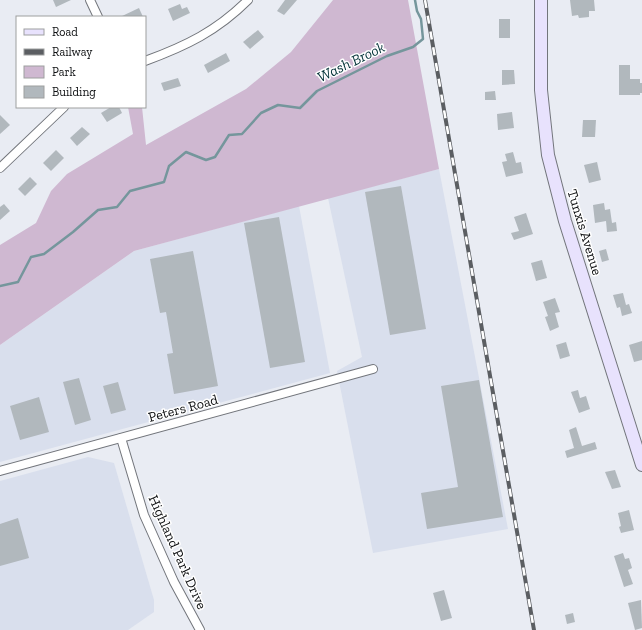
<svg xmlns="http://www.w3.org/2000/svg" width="642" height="630" font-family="'Zilla Slab',serif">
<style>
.built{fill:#d9dfed}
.green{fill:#cfb8d1}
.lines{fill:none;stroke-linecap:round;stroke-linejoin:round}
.stream{stroke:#75969c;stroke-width:2.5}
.building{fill:#b1b8bd}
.street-casing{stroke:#72757b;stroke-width:10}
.secondary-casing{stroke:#72757b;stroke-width:14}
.street{stroke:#fff;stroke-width:8}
.secondary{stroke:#e8e2fd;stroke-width:12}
.rail-casing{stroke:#5b5e62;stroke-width:4}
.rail{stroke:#fff;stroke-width:2.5;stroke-dasharray:8;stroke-linecap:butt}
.labels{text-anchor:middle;stroke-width:3;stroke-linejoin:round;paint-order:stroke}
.street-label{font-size:14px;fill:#0c0e10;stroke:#fff}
.water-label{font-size:15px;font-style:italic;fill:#013036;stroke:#fff}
</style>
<rect width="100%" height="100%" fill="#e9ecf3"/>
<g class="built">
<polygon points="439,169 508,529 373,553 337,371 362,357 328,198"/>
<polygon points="299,206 330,373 0,462 0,345 134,251"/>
<polygon points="88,457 114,463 154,600 154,612 128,630 0,630 0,481"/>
</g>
<polygon class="green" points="333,0 408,0 439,169 134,251 0,345 0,245 36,223 51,191 67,174 133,134 128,107 142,107 146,145 246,89 291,52"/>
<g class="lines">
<polyline class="stream" points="0,286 18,282 31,257 44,254 73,232 98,210 117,207 130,191 164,182 169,166 186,152 206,160 215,157 229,135 242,134 261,113 278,105 300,108 317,91 387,56 413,47 423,39 421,19 417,11 415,0"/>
</g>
<g class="building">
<polygon points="53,0 71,0 56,7"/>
<polygon points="285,0 297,0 284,15 277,11"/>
<polygon points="570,0 594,0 595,11 589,11 589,17 579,18 578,15 572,16"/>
<polygon points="180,4 182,9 187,7 190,13 173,21 168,9"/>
<polygon points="139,8 143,17 120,17"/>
<rect x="499" y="19" width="11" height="19"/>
<polygon points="258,30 264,37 250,49 243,42"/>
<polygon points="226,53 230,61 208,73 204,65"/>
<polygon points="619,65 630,65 630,79 640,79 640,83 642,83 642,93 640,93 640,95 619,95"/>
<polygon points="502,70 514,70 515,84 502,85"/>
<polygon points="178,78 181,86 164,91 161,83"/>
<polygon points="495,91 496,100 485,100 485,92"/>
<polygon points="111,107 119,107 122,113 107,122 101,113"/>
<polygon points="512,112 514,128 498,130 497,114"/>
<polygon points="0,115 10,125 0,134"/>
<polygon points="583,120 596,120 595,137 582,137"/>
<polygon points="82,127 90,134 77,146 70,138"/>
<polygon points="56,150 64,158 51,171 43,163"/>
<polygon points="513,152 516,163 521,162 523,173 506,177 502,162 507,161 505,154"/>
<polygon points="597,162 601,180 589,183 584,165"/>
<polygon points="30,177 37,184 25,196 18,189"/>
<polygon points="401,186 426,329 390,335 365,192"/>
<polygon points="604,203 605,210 610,209 612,223 616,222 617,231 607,232 606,221 595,223 593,205"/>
<polygon points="4,204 10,211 0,220 0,207"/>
<polygon points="526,213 533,234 514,240 511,233 519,231 514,217"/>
<polygon points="279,217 305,362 270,368 244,223"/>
<polygon points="606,249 609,260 602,262 599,251"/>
<polygon points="193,251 218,386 174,394 167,354 173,353 166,312 160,313 150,259"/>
<polygon points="542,260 547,278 536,281 531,263"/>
<polygon points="623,293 626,305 629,304 632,313 622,316 620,307 617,308 613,295"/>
<polygon points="555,298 560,312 555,313 559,327 550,331 545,317 548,316 543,302"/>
<polygon points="642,341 642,360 634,362 629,345"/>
<polygon points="566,342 570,356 560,359 556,345"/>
<polygon points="79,378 91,420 75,425 63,382"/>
<polygon points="479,380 503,517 427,529 421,493 458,487 441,386"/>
<polygon points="118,382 126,410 111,414 103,386"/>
<polygon points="578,390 580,398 586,396 590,409 579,413 571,392"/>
<polygon points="39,397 49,432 20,440 10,406"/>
<polygon points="576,427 582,446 595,442 597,449 567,458 565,451 574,448 569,430"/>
<polygon points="615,470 621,487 612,489 605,472"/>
<polygon points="629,510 634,530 621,533 619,527 621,526 618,513"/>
<polygon points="18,518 29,558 0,566 0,524"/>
<polygon points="623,553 625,559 629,558 632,568 628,570 633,584 624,587 614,556"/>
<polygon points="444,590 452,618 441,621 433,593"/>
<polygon points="641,600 642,628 635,630 628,603"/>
<polygon points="573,613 575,622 567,624 565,615"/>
</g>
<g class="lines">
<defs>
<g id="street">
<polyline points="90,0 98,17"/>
<path d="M145,61C186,46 217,31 248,0"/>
<polyline points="0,168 64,107"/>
<polyline points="121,438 144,515 174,582 200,630"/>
<polyline points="0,471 373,369"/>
</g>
<polyline id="secondary" points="541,0 541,90 548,155 565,221 642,465"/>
</defs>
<use href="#street" class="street-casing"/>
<use href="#secondary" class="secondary-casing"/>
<use href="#street" class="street"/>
<use href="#secondary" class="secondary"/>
<defs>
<polyline id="rail" points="425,0 534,630"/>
</defs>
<use href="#rail" class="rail-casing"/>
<use href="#rail" class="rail"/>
</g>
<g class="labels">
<g class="street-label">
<text transform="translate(585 232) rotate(73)" y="5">Tunxis Avenue</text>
<text transform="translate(183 408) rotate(-15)" y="5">Peters Road</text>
<text transform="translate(178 552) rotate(66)" y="5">Highland Park Drive</text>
</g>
<g class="water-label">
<text transform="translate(351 62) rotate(-26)" y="5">Wash Brook</text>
</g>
</g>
<rect x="16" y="16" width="130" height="92" fill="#ffffff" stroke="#9e9f9f"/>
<rect x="24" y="29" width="20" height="6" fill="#e8e2fd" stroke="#9e9f9f"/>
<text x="52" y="36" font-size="12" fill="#0c0e10">Road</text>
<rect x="24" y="49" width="20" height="6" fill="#5b5e62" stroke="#9e9f9f"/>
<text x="52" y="56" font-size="12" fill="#0c0e10">Railway</text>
<rect x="24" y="66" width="20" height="12" fill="#cfb8d1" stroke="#9e9f9f"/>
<text x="52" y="76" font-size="12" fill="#0c0e10">Park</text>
<rect x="24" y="86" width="20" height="12" fill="#b1b8bd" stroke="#9e9f9f"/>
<text x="52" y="96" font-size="12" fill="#0c0e10">Building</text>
</svg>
